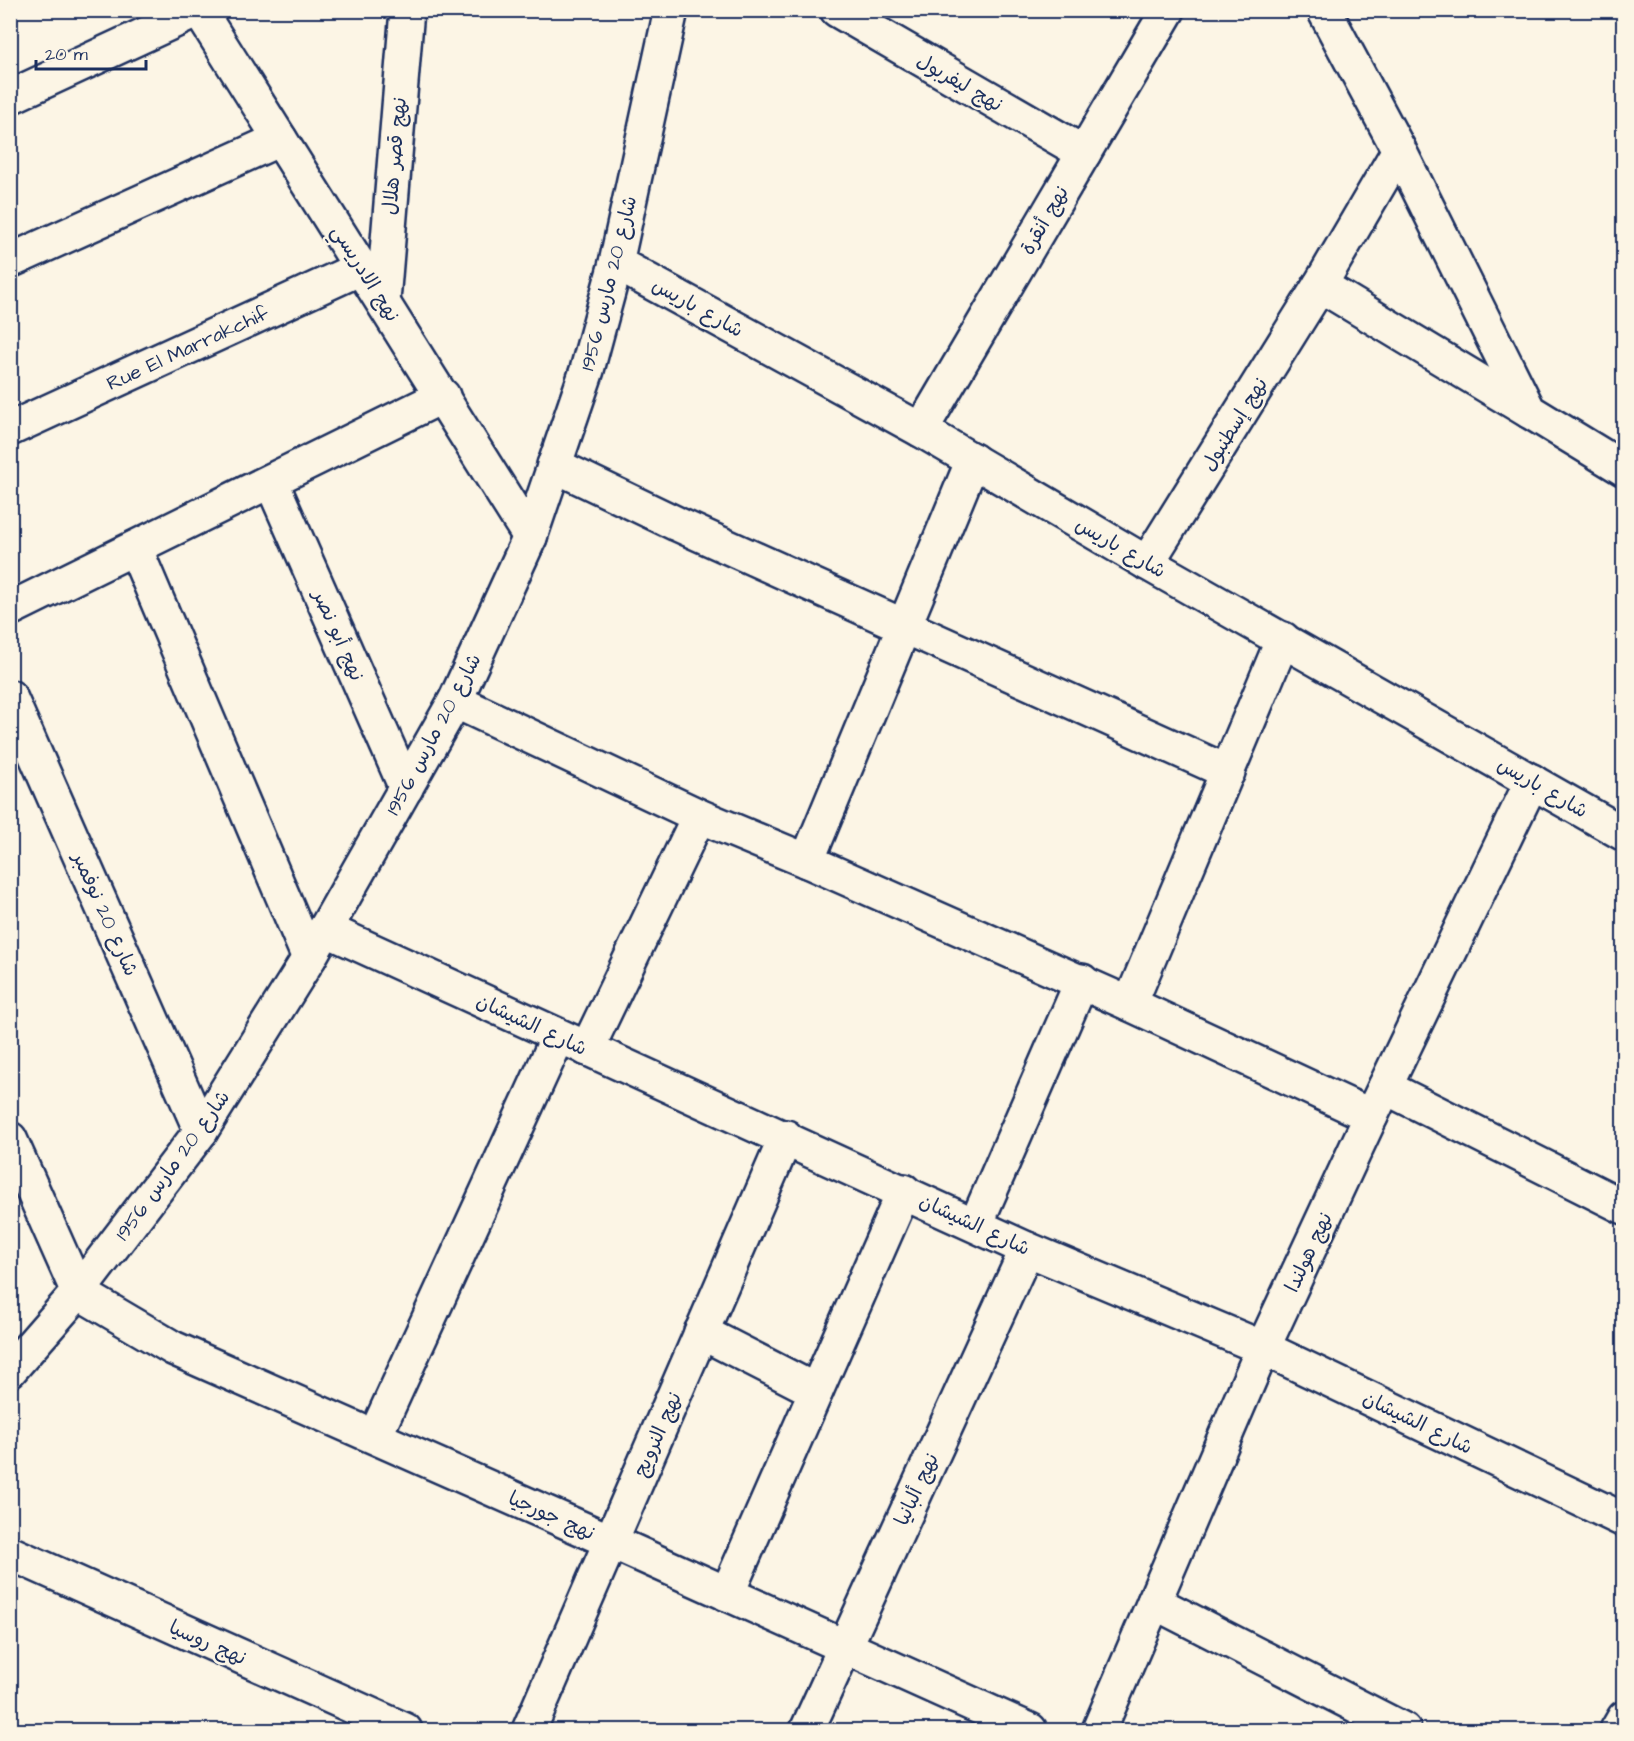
<svg xmlns="http://www.w3.org/2000/svg" width="1634" height="1741" font-family="'Architects Daughter','Playpen Sans Arabic',sans-serif">
<style>
.lines{fill:none;stroke-linecap:round;stroke-linejoin:round}
.minor-casing{stroke:#1b2f5e;stroke-width:38}
.tertiary-casing{stroke:#1b2f5e;stroke-width:38}
.minor{stroke:#fcf5e5;stroke-width:33}
.tertiary{stroke:#fcf5e5;stroke-width:33}
.labels{text-anchor:middle;stroke-width:5;stroke-linejoin:round;paint-order:stroke}
.street-label{font-size:20px;fill:#1b2f5e;stroke:#fcf5e5}
</style>
<rect width="100%" height="100%" fill="#fcf5e5"/>
<filter id="ink" filterUnits="userSpaceOnUse"><feTurbulence type="fractalNoise" baseFrequency=".0167" numOctaves="2"/><feDisplacementMap in="SourceGraphic" scale="12" xChannelSelector="R" yChannelSelector="G"/><feConvolveMatrix kernelMatrix="1 2 1 2 8 2 1 2 1" color-interpolation-filters="sRGB"/></filter>
<g filter="url(#ink)">
<g class="lines">
<defs>
<g id="minor">
<polyline points="199,10 530,537"/>
<polyline points="837,10 1084,153"/>
<polyline points="1324,10 1399,150 1529,411 1624,469"/>
<polyline points="10,97 198,10"/>
<polyline points="10,261 280,139"/>
<polyline points="1320,285 1529,411"/>
<polyline points="383,301 407,10"/>
<path id="s1" d="M10,429L363,267"/>
<polyline points="921,430 1168,10"/>
<polyline points="554,465 677,524 1228,772"/>
<polyline points="271,481 406,788"/>
<polyline points="135,548 309,958"/>
<polyline points="1147,563 1320,285 1399,150"/>
<polyline points="10,609 443,396"/>
<polyline points="10,697 201,1131"/>
<polyline points="455,701 699,816 807,861 973,460"/>
<polyline points="807,861 1130,1004 1283,639"/>
<polyline points="325,929 1027,1249 1263,1348 1624,1520"/>
<polyline points="1130,1004 1371,1116"/>
<polyline points="587,1049 699,816"/>
<polyline points="1385,1087 1624,1207"/>
<polyline points="10,1139 78,1292 173,1348 610,1541 1030,1730"/>
<polyline points="976,1224 1082,981"/>
<polyline points="701,1332 816,1391"/>
<polyline points="375,1436 558,1037"/>
<polyline points="10,1553 405,1730"/>
<polyline points="727,1594 904,1191"/>
<polyline points="1154,1602 1404,1730"/>
<polyline points="529,1730 786,1137"/>
<polyline points="807,1730 1027,1249"/>
<polyline points="1099,1730 1263,1348 1371,1116 1532,781"/>
<polyline points="1617,1730 1624,1718"/>
</g>
<g id="tertiary">
<polyline points="616,263 921,430 1147,563 1624,834"/>
<polyline points="10,1370 78,1292 201,1131 309,958 455,701 530,537 587,370 616,263 671,10"/>
</g>
</defs>
<use href="#minor" class="minor-casing"/>
<use href="#tertiary" class="tertiary-casing"/>
<use href="#minor" class="minor"/>
<use href="#tertiary" class="tertiary"/>
</g>
</g>
<g class="labels">
<g class="street-label">
<text transform="translate(960 82) rotate(30)" y="7">نهج ليفربول</text>
<text transform="translate(394 156) rotate(-85)" y="7">نهج قصر هلال</text>
<text transform="translate(1044 220) rotate(-60)" y="7">نهج أنقرة</text>
<text transform="translate(366 273) rotate(58)" y="7">نهج الادريسي</text>
<text transform="translate(608 283) rotate(-76)" y="7">شارع 20 مارس 1956</text>
<text transform="translate(698 307) rotate(29)" y="7">شارع باريس</text>
<text dy="7" stroke="none"><textPath href="#s1" startOffset="195">Rue El Marrakchif</textPath></text>
<text transform="translate(1234 424) rotate(-58)" y="7">نهج إسطنبول</text>
<text transform="translate(1121 547) rotate(30)" y="7">شارع باريس</text>
<text transform="translate(339 635) rotate(66)" y="7">نهج أبو نصر</text>
<text transform="translate(433 734) rotate(-62)" y="7">شارع 20 مارس 1956</text>
<text transform="translate(1543 787) rotate(30)" y="7">شارع باريس</text>
<text transform="translate(106 914) rotate(66)" y="7">شارع 20 نوفمبر</text>
<text transform="translate(532 1024) rotate(25)" y="7">شارع الشيشان</text>
<text transform="translate(172 1165) rotate(-54)" y="7">شارع 20 مارس 1956</text>
<text transform="translate(975 1224) rotate(25)" y="7">شارع الشيشان</text>
<text transform="translate(1308 1252) rotate(-65)" y="7">نهج هولندا</text>
<text transform="translate(1418 1422) rotate(26)" y="7">شارع الشيشان</text>
<text transform="translate(657 1434) rotate(-66)" y="7">نهج النرويج</text>
<text transform="translate(916 1489) rotate(-65)" y="7">نهج ألبانيا</text>
<text transform="translate(552 1515) rotate(24)" y="7">نهج جورجيا</text>
<text transform="translate(208 1642) rotate(24)" y="7">نهج روسيا</text>
</g>
</g>
<rect width="1634" height="1741" fill="none" stroke="#fcf5e5" stroke-width="36"/>
<rect x="18" y="18" width="1598" height="1705" fill="none" stroke="#1b2f5e" stroke-width="2" filter="url(#ink)"/>
<path d="M36 60v9h110v-9" fill="none" stroke="#1b2f5e" stroke-width="3"/>
<text x="45" y="60" font-size="18" fill="#1b2f5e" stroke="#fcf5e5" stroke-width="4.5" paint-order="stroke">20 m</text>
</svg>
